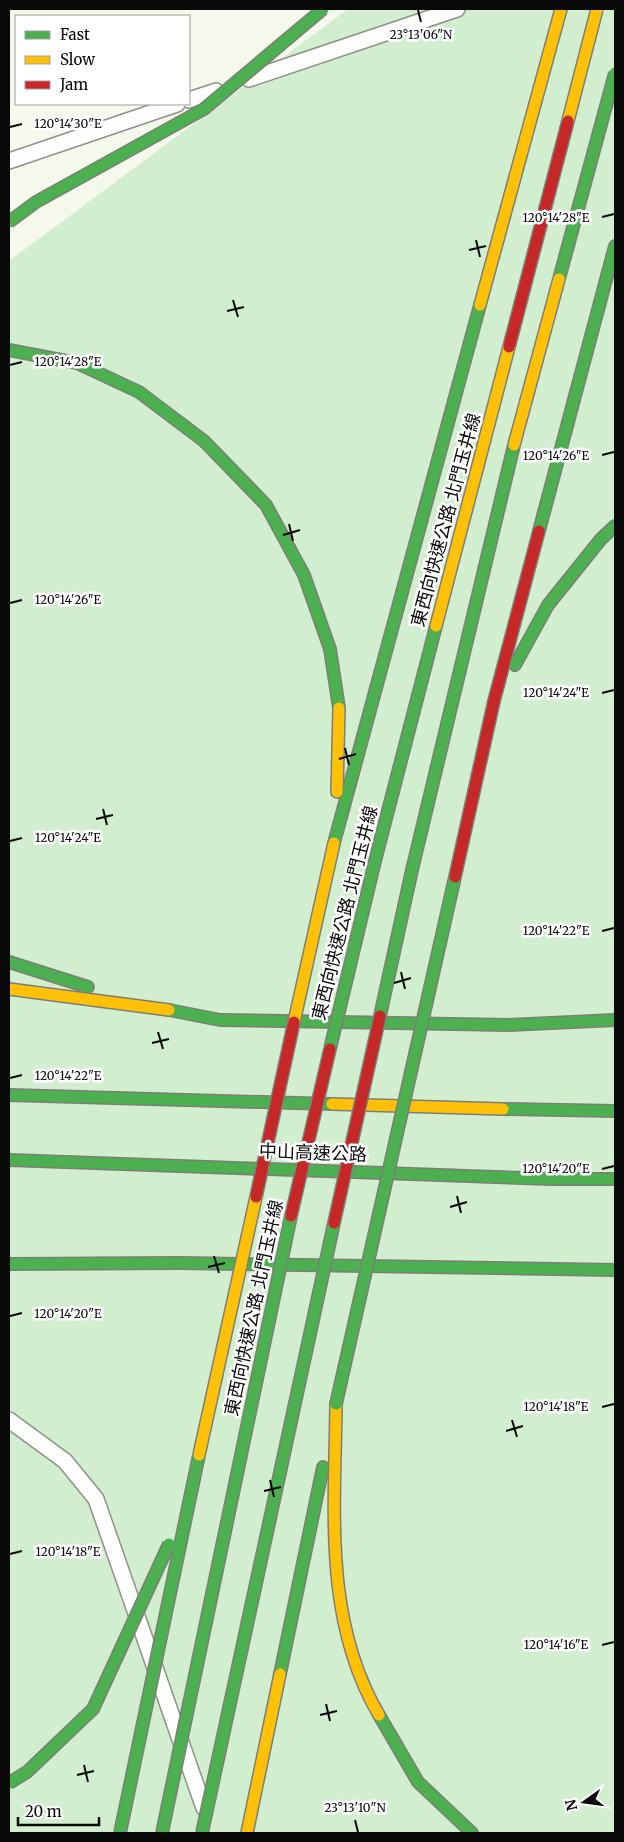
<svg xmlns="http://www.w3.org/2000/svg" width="624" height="1842" font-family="Merriweather,'Noto Sans TC',serif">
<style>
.grass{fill:#d1eece}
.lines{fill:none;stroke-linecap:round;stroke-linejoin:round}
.lane-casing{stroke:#8f918b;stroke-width:18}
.fast-casing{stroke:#7d7e78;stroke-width:14}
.slow-casing{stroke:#7d7e78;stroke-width:14}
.jam-casing{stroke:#7d7e78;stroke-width:14}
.lane{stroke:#fefefc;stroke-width:15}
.fast{stroke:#4caf50;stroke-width:11}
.slow{stroke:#ffc107;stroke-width:11}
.jam{stroke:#c62828;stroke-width:11}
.fast-bridge-casing{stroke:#7d7e78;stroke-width:14;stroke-linecap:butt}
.slow-bridge-casing{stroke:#7d7e78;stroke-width:14;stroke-linecap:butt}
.jam-bridge-casing{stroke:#7d7e78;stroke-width:14;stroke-linecap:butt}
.fast-bridge{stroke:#4caf50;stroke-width:11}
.slow-bridge{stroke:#ffc107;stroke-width:11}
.jam-bridge{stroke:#c62828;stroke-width:11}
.ticks{fill:none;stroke:#090909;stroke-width:2}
.labels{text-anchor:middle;stroke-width:5;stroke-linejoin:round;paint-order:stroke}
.street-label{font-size:18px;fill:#090909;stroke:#fff}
.ticks-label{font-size:12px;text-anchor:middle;fill:#090909;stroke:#fff;stroke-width:5;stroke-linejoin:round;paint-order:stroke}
</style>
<rect width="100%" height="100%" fill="#f5f9ec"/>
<polygon class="grass" points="348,9 615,9 615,1833 9,1833 9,261"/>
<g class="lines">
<defs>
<g id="lane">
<polyline points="249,79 457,9"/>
<polyline points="189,100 216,91"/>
<polyline points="9,161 177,104"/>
<polyline points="9,1420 65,1461 96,1499 204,1808"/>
</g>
<g id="fast">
<polyline points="9,350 77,363 139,392 204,441 266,505 304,575 330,649 339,708"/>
<polyline points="539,531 615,246"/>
<polyline points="515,665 548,605 601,539 615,526"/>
<polyline points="334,843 480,305"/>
<polyline points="9,962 88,987"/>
<polyline points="169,1010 220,1020 509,1025 615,1020"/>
<polyline points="9,1095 332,1104"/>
<polyline points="503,1109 615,1111"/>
<polyline points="9,1160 551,1179 615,1179"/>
<polyline points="9,1264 179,1263 615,1270"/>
<polyline points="280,1674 323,1467"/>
<polyline points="379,1715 418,1782 472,1833"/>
</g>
<g id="slow">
<polyline points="480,305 561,9"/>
<polyline points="337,792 339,708"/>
<polyline points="9,989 169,1010"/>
<polyline points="332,1104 503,1109"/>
<path d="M336,1404C335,1509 323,1620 379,1715"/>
<polyline points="247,1833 280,1674"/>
</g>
<polyline id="jam" points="494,701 539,531"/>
</defs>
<use href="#lane" class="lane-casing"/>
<use href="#fast" class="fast-casing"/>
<use href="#slow" class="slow-casing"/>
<use href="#jam" class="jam-casing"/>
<use href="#lane" class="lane"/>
<use href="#fast" class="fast"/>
<use href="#slow" class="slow"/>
<use href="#jam" class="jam"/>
<defs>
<g id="fast-bridge">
<polyline points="9,222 36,202 204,109 323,9"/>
<polyline points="559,279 615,73"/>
<polyline points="380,1016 412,870 514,445"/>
<polyline points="330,1049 375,861 436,626"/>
<polyline points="336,1404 455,877"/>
<polyline points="9,1783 27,1772 93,1709 169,1544"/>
<polyline points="120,1833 199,1455"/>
<polyline points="162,1833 291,1216"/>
<polyline points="202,1833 334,1223"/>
</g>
<g id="slow-bridge">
<polyline points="568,121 597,9"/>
<polyline points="514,445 559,279"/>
<polyline points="436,626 509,347"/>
<polyline points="294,1022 334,843"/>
<polyline points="199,1455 256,1197"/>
</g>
<g id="jam-bridge">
<polyline points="509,347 568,121"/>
<polyline points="455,877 494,701"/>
<polyline points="256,1197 294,1022"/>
<polyline points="291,1216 330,1049"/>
<polyline points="334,1223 380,1016"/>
</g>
</defs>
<use href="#fast-bridge" class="fast-bridge-casing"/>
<use href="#slow-bridge" class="slow-bridge-casing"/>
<use href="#jam-bridge" class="jam-bridge-casing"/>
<use href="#fast-bridge" class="fast-bridge"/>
<use href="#slow-bridge" class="slow-bridge"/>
<use href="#jam-bridge" class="jam-bridge"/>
</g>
<path class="ticks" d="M418,10L421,22M10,127L22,124M602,217L614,214M476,240L480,257M469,250L486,246M233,300L238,317M227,311L244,307M10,365L22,362M602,455L614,452M289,524L293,541M283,535L300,530M10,603L22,600M602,693L614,690M345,748L349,765M339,759L356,754M103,809L107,825M96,819L113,815M10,841L22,838M602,931L614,928M401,972L405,989M394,983L411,978M158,1032L163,1049M152,1043L169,1039M10,1078L22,1075M602,1169L614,1166M457,1196L461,1213M450,1207L467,1202M214,1256L219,1273M208,1267L225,1263M10,1316L22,1313M602,1407L614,1404M512,1420L517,1437M506,1431L523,1426M270,1480L274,1497M264,1491L281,1487M10,1554L22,1551M602,1645L614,1642M326,1704L330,1721M320,1715L337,1711M84,1765L88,1782M77,1775L94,1771M355,1820L358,1832"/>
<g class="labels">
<g class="street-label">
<text transform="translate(446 520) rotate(-75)" y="6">東西向快速公路 北門玉井線</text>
<text transform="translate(345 913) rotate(-76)" y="6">東西向快速公路 北門玉井線</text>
<text transform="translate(313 1153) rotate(2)" y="6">中山高速公路</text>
<text transform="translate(254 1308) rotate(-78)" y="6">東西向快速公路 北門玉井線</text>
</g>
</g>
<g class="ticks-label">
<text x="421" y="39">23°13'06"N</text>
<text x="68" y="128">120°14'30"E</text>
<text x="556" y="222">120°14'28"E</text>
<text x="68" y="366">120°14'28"E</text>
<text x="556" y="460">120°14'26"E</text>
<text x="68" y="604">120°14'26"E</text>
<text x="556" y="697">120°14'24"E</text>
<text x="68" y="842">120°14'24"E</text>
<text x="556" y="935">120°14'22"E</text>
<text x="68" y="1080">120°14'22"E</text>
<text x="556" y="1173">120°14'20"E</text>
<text x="68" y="1318">120°14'20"E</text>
<text x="556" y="1411">120°14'18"E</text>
<text x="68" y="1556">120°14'18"E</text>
<text x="556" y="1649">120°14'16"E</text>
<text x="355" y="1812">23°13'10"N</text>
</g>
<rect width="624" height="1842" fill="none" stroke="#090909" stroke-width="20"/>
<rect x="15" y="15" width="175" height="90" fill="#ffffff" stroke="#9d9d9d"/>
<rect x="25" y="31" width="25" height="8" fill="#4caf50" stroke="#9d9d9d"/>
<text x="60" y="40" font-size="15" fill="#090909">Fast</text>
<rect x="25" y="56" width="25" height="8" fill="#ffc107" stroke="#9d9d9d"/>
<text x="60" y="65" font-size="15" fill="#090909">Slow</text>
<rect x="25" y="81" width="25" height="8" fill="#c62828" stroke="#9d9d9d"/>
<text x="60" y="90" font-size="15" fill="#090909">Jam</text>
<g transform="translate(584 1802) rotate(256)" stroke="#ffffff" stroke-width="4" paint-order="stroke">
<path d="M0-4L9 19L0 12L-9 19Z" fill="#090909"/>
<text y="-8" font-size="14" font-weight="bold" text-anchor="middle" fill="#090909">N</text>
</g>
<path d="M18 1817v8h81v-8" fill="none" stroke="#090909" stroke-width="2.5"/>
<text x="25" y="1817" font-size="15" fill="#090909" stroke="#ffffff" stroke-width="4" paint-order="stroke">20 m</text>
</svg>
